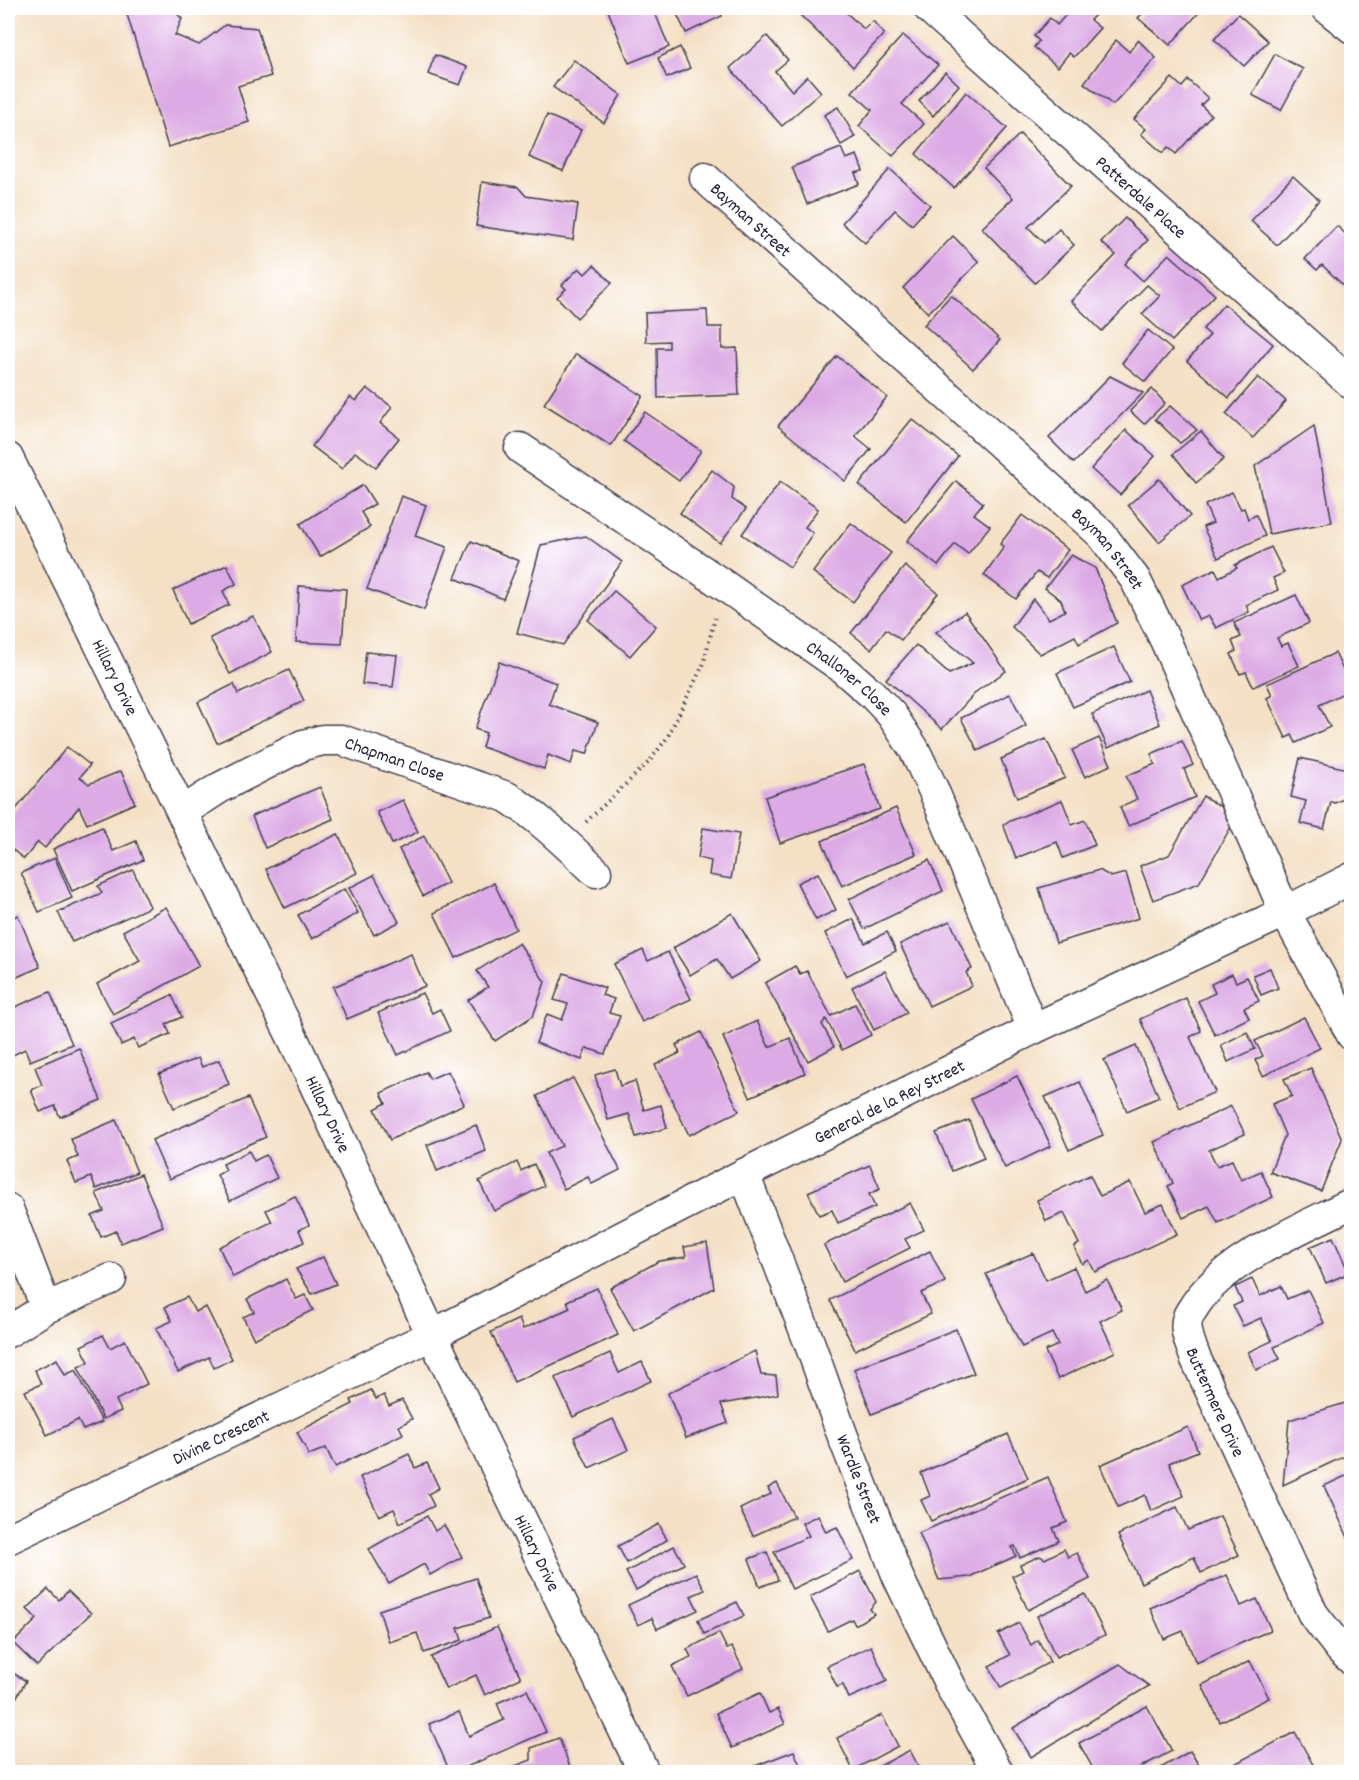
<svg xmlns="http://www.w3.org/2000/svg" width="1359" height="1780" font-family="Dekko,sans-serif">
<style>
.building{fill:#dcaae5}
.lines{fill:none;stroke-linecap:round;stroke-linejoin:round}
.street-casing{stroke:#423e50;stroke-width:33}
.path{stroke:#423e50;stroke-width:4;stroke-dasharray:1.5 4.5;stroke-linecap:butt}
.street{stroke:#fff;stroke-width:30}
.labels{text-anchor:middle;stroke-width:6;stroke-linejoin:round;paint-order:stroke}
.street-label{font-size:18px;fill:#22223b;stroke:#fff}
</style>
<rect width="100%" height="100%" fill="#fff"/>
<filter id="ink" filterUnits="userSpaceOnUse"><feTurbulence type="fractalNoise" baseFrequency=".0167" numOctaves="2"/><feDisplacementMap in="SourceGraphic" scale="12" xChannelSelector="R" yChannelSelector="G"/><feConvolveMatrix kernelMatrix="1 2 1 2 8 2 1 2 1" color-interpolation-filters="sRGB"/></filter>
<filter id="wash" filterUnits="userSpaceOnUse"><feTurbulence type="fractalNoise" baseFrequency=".008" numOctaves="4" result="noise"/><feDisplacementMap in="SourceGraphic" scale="24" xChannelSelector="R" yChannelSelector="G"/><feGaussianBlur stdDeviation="1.35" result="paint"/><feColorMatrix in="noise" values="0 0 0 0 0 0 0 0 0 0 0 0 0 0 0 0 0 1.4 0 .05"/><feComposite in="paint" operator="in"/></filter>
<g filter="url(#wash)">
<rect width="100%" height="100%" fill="#f4e0c5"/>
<g id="blocks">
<g class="building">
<polygon points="125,8 172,8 182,19 175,35 199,45 225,25 257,28 271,76 238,86 249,122 168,147"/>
<polygon points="607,8 653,8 669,47 629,63"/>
<polygon points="674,8 718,8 722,16 686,33"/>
<polygon points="807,8 841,8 864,29 873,21 884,34 853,67 800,15"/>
<polygon points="1072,8 1089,8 1096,14 1090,20 1100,28 1074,57 1069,53 1058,67 1034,47 1039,41 1034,36 1050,18 1057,25"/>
<polygon points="1148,8 1203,8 1170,45 1138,18"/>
<polygon points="1238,14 1268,41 1244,66 1214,39"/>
<polygon points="903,35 938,65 902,104 924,124 893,156 859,126 872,110 852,92"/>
<polygon points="767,36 788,60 775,71 792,91 807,76 821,92 782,126 730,68"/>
<polygon points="1116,40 1129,52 1138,40 1156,58 1113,105 1084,83"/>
<polygon points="680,47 690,68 667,78 658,58"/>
<polygon points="1275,54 1303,69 1281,110 1252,95"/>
<polygon points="435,55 467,67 460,85 428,74"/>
<polygon points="574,60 621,95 604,123 553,87"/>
<polygon points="945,72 959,85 933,116 919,101"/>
<polygon points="1172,78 1182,87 1188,80 1208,98 1201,105 1211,115 1176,154 1168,147 1163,153 1141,134 1146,129 1134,119"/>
<polygon points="966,92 1007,128 954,188 916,154"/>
<polygon points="838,107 855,137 841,145 824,115"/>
<polygon points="547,115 581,130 563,171 529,157"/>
<polygon points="1020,134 1071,186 1028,227 1044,243 1059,229 1074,245 1035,283 982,228 1013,198 984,168"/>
<polygon points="841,148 846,159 857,155 863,171 855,173 859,184 807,204 792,167"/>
<polygon points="890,169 930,205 912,225 895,210 865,243 842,223"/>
<polygon points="1293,176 1319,200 1277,245 1251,221"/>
<polygon points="482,182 518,187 526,196 578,204 573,240 476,226"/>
<polygon points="1125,218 1148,240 1125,264 1143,281 1169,254 1215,295 1172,341 1142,314 1160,296 1147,285 1102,331 1071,301 1116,255 1101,242"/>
<polygon points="1337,226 1352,240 1352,290 1350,292 1322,265 1317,270 1305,259"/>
<polygon points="953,236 979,262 928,313 903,288"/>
<polygon points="594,265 612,283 577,318 557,297 566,289 562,285 579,268 585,274"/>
<polygon points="951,295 1000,340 973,369 924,325"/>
<polygon points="1224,304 1273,344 1229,398 1187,361 1210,335 1203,329"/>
<polygon points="707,310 708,327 722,327 722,349 737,348 739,395 658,398 657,348 669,348 669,341 646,342 645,313"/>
<polygon points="1148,330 1172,350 1145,382 1122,363"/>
<polygon points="576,354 643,396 611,446 544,404"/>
<polygon points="837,356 887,397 855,436 871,449 845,481 778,426"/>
<polygon points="1110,376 1143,393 1074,463 1049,438"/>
<polygon points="1258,377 1286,401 1253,438 1226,414"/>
<polygon points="367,388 392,407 380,423 399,438 376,467 355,452 342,469 312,446 350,397 356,401"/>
<polygon points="1152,389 1165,403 1144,424 1130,411"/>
<polygon points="1170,406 1197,430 1180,443 1155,419"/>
<polygon points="645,412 701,451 679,481 624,441"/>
<polygon points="912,419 958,456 906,522 859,485"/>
<polygon points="1314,426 1332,522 1269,534 1255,466"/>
<polygon points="1126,430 1155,456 1120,495 1091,469"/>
<polygon points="1201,431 1224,459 1196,483 1173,454"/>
<polygon points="712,470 734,487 732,499 746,509 720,543 680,513"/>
<polygon points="1159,479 1190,516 1159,542 1128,505"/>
<polygon points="956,481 983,503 974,514 990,526 968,554 955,544 938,566 907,541"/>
<polygon points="780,482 818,509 805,527 813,533 790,567 742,534"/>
<polygon points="363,485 375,504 361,512 370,527 320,557 300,524"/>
<polygon points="1232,492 1241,509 1244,508 1248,519 1256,515 1265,536 1218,558 1203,527 1213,523 1205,505"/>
<polygon points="401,496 426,505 415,536 447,547 424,610 367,589"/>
<polygon points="1022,515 1068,550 1047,578 1037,572 1016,599 984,575 1004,547 1000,544"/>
<polygon points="851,523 891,553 853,602 813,572"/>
<polygon points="586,536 622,562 563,645 517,633 541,545"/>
<polygon points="471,541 519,561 503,599 455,578"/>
<polygon points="1271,547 1284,573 1273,578 1278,590 1246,605 1249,612 1216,628 1209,616 1199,620 1182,585 1215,569 1219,577 1237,568 1235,565"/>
<polygon points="1071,555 1095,568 1117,623 1079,644 1075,636 1040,654 1012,627 1033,599 1049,619 1065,611 1061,600 1045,588"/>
<polygon points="227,565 236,584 223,591 229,605 188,624 173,590"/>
<polygon points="905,566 938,593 901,640 886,629 871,649 851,633"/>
<polygon points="299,586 346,589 342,644 296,642"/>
<polygon points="614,591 656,626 630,656 588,620"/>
<polygon points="1296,595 1309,623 1277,638 1281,646 1288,643 1299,666 1253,687 1246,672 1240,674 1231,654 1236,651 1232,641 1241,637 1234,623"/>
<polygon points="965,612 1006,671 977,691 942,729 886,679 916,645 949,674 973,663 936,632"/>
<polygon points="253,616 272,652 230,674 210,638"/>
<polygon points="1114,647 1130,682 1073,707 1057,673"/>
<polygon points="366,652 397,655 393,687 362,684"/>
<polygon points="1335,653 1352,689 1319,705 1330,727 1296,743 1292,735 1286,738 1267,698 1272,695 1267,684"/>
<polygon points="499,662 556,683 549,704 598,722 587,754 575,751 571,764 548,755 544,769 482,747 486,733 475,729"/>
<polygon points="289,670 304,701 217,743 198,702 234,684 238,694"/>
<polygon points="1146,690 1160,724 1108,748 1092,714"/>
<polygon points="1010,694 1026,726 978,751 961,718"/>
<polygon points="1099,738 1111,765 1085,777 1072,750"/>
<polygon points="1046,739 1065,778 1017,798 1001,759"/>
<polygon points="1182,741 1193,765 1184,769 1195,797 1128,826 1120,807 1137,799 1126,776 1155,764 1151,754"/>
<polygon points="67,747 90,765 80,777 89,784 121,771 135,803 87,824 79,807 45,848 38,842 24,859 8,846 8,819"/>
<polygon points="1300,758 1343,768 1352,765 1352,795 1335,803 1331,802 1324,829 1300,823 1306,801 1291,797"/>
<polygon points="864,764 880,809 780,843 765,797"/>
<polygon points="320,787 333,819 265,848 252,816"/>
<polygon points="1203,796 1237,816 1199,883 1153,900 1140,866 1169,855"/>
<polygon points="403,800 418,832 392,844 377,812"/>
<polygon points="1062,800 1072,825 1085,820 1095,845 1063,858 1057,842 1016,858 1003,824"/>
<polygon points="896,808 916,854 842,886 822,841"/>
<polygon points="102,827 113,851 136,841 143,860 72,891 53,849"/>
<polygon points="703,828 739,834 731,879 709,875 711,861 698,858"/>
<polygon points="338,834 357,873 285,908 266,869"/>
<polygon points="424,836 448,883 423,896 399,849"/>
<polygon points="55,858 72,898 39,912 21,873"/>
<polygon points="929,860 943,891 864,929 849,899"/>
<polygon points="133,870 150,907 72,942 58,912 102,893 98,886"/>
<polygon points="1099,870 1111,877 1126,873 1139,918 1056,943 1039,888"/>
<polygon points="818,873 836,910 816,920 797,883"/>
<polygon points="374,875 399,922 374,935 349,888"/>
<polygon points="494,883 516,929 456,958 434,913"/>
<polygon points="344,889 358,913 312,939 298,915"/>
<polygon points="166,907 199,966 113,1014 97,984 140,961 123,931"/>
<polygon points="732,913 761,961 730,979 717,959 690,975 673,948"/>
<polygon points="18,915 40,967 8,981 8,920"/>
<polygon points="853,919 865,943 887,932 896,951 846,976 825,933"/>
<polygon points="950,921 972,969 966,972 972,986 929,1006 900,944"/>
<polygon points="519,943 545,982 533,1016 495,1041 468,1000 488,987 477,971"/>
<polygon points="643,950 648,961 668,952 691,999 642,1022 614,964"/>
<polygon points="411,954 425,986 347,1019 333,987"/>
<polygon points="795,966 800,974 807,971 831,1016 855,1004 871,1035 842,1050 826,1019 822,1024 834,1047 808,1061 765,983"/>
<polygon points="1270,968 1278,988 1261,995 1253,975"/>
<polygon points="885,971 907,1013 874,1030 852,987"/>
<polygon points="564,973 605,988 602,995 614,999 609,1013 620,1016 605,1054 586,1048 582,1060 536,1043 547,1014 562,1020 568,1004 554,1000"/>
<polygon points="1232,974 1236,982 1247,977 1259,1001 1244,1008 1249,1018 1215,1035 1198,1001 1215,993 1211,984"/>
<polygon points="50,992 72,1044 30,1061 25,1049 11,1056 8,1048 8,1031 13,1029 8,1017 8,1010"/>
<polygon points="422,993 432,1013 440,1009 450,1031 398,1055 378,1013"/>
<polygon points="172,995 182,1017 166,1024 170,1034 138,1048 134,1039 121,1045 111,1023"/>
<polygon points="1186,998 1201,1031 1190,1037 1215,1092 1180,1108 1140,1019"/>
<polygon points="1304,1017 1320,1048 1263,1076 1255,1060 1263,1056 1255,1041"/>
<polygon points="757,1021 769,1047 790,1038 805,1073 750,1097 723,1037"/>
<polygon points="701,1032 739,1111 689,1135 655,1065 680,1053 676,1045"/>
<polygon points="1247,1032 1255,1049 1228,1062 1221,1045"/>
<polygon points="1136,1046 1159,1097 1127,1111 1104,1060"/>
<polygon points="79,1048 101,1100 60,1117 55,1106 40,1112 31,1090 42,1085 35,1067"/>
<polygon points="198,1058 202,1067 219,1060 229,1084 174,1108 159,1074"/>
<polygon points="1311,1068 1342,1139 1321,1191 1270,1172 1285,1135 1272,1104 1292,1096 1284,1079"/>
<polygon points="615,1069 620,1086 635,1081 644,1110 661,1105 667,1128 636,1137 629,1114 608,1120 595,1075"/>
<polygon points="448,1071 464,1104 390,1140 375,1109 386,1103 381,1093 426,1072 430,1079"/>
<polygon points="1017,1076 1051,1146 1005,1168 971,1099"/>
<polygon points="573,1078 620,1170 592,1184 588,1177 564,1189 546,1153 562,1146 537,1096"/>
<polygon points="1080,1082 1103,1135 1069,1150 1045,1097"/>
<polygon points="248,1098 266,1137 169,1179 152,1140"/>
<polygon points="1231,1106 1245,1134 1209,1150 1217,1166 1232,1160 1241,1180 1261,1171 1273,1197 1218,1223 1209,1206 1183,1218 1168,1186 1173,1183 1154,1142"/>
<polygon points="116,1120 137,1172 96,1189 91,1177 76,1183 67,1161 78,1157 71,1139"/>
<polygon points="969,1120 984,1158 952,1171 936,1133"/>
<polygon points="476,1125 486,1151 437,1171 427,1145"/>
<polygon points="249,1151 254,1161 266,1155 277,1178 230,1201 217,1175 226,1170 223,1164"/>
<polygon points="517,1162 521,1171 534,1164 544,1186 494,1211 479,1181"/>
<polygon points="870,1165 880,1189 869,1194 875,1207 838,1223 832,1210 819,1215 808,1192"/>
<polygon points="141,1174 163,1226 121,1243 116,1231 101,1237 92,1216 104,1211 96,1193"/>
<polygon points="1090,1175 1100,1196 1130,1182 1145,1212 1163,1204 1177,1234 1095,1272 1089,1260 1082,1264 1074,1247 1079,1244 1064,1213 1046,1221 1037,1200"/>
<polygon points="295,1196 309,1225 299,1230 304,1242 233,1277 219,1247 272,1222 266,1210"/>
<polygon points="910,1203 924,1230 905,1239 910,1248 842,1282 824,1245"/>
<polygon points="1333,1237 1349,1273 1326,1283 1310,1247"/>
<polygon points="707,1243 714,1288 634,1331 610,1288 659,1261 686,1257 684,1247"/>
<polygon points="930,1251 945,1282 921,1293 931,1314 855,1350 830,1300"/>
<polygon points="1033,1253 1046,1280 1074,1267 1085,1291 1107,1280 1122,1310 1100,1321 1115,1352 1058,1379 1045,1351 1058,1345 1052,1333 1022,1347 986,1274"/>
<polygon points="323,1257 336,1284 312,1294 296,1269"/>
<polygon points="286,1279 296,1299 305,1295 313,1310 254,1339 243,1317 254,1312 247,1299"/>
<polygon points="1252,1279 1260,1296 1281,1286 1287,1299 1308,1290 1324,1323 1274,1347 1280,1359 1256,1370 1248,1352 1272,1341 1261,1318 1243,1326 1233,1306 1242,1302 1235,1287"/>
<polygon points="597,1288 618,1335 514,1382 491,1332 519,1319 523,1329 570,1308 567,1301"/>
<polygon points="187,1297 195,1312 206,1307 232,1359 214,1368 209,1357 178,1372 156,1328 172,1321 165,1307"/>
<polygon points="956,1329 974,1373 872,1414 854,1369"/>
<polygon points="103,1335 110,1348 125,1340 147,1384 116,1400 121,1411 103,1419 78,1367 89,1362 81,1346"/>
<polygon points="755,1351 761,1375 776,1376 778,1394 721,1404 728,1423 686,1438 668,1393"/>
<polygon points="610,1353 619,1373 642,1362 651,1381 573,1417 555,1378"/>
<polygon points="57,1359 65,1375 76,1370 102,1422 83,1430 78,1420 47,1435 25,1391 41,1384 35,1370"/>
<polygon points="371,1390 376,1399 384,1395 389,1406 402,1400 412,1419 399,1426 403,1434 335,1467 326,1448 309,1455 297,1432 353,1404 351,1400"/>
<polygon points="1352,1401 1352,1453 1283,1485 1289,1420"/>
<polygon points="613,1419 628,1450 589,1468 574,1437"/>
<polygon points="1188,1427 1198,1451 1169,1463 1184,1496 1151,1511 1145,1495 1118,1507 1100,1465"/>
<polygon points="1008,1434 1028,1478 931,1521 921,1500 930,1496 921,1473"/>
<polygon points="409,1454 415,1468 427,1463 439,1488 428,1494 434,1506 400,1523 394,1509 379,1516 360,1477"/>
<polygon points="1352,1473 1352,1546 1324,1486"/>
<polygon points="1048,1477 1067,1522 1053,1528 1059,1541 1020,1558 1015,1546 1012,1547 1016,1556 969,1577 939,1580 919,1533"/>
<polygon points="777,1483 794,1517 753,1536 740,1509 771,1494 768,1488"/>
<polygon points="1177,1507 1188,1530 1220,1516 1239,1555 1201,1573 1194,1557 1141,1583 1118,1535"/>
<polygon points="818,1515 826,1532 837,1527 853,1560 792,1589 774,1552 809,1536 802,1523"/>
<polygon points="427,1516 435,1531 444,1525 462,1557 430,1575 424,1564 389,1584 369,1549"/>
<polygon points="659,1524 667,1540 627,1563 618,1546"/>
<polygon points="674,1546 684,1564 636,1590 626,1572"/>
<polygon points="1064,1549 1068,1557 1077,1553 1090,1579 1028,1610 1012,1576 1023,1571 1020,1565 1040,1556 1045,1559"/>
<polygon points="767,1552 778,1580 760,1587 749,1559"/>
<polygon points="860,1571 876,1602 870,1609 874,1614 855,1625 852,1619 828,1631 810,1597"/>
<polygon points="696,1573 705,1590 691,1596 698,1610 657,1629 652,1618 638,1625 628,1605"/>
<polygon points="1227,1575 1241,1606 1257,1599 1271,1630 1196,1663 1183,1631 1164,1639 1150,1608"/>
<polygon points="476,1578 489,1618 458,1628 462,1640 424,1653 417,1633 389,1642 379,1610"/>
<polygon points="48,1589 59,1600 68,1591 91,1613 37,1666 13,1643 37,1619 27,1609"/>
<polygon points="1085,1594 1105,1635 1056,1657 1037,1616"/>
<polygon points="737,1602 744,1616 704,1634 698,1620"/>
<polygon points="1019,1623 1031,1645 1038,1640 1050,1662 1001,1688 989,1666 1010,1655 998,1634"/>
<polygon points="497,1627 521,1678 485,1695 476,1675 446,1689 431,1657"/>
<polygon points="719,1633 727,1649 732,1647 743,1669 687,1696 672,1666 691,1657 687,1649"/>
<polygon points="871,1646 887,1681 849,1698 843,1685 837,1687 827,1666"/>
<polygon points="1250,1661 1269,1698 1220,1722 1202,1685"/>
<polygon points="1120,1664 1149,1686 1031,1757 1013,1728"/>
<polygon points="8,1670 26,1681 8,1712"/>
<polygon points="527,1690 546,1732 455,1772 450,1772 429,1724 459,1712 469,1736 504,1720 497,1703"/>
<polygon points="760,1693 769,1713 778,1709 785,1724 732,1748 716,1713"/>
<polygon points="1147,1706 1172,1751 1131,1772 1095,1772 1079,1743"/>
<polygon points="882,1715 898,1746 853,1770 837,1738"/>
<polygon points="1295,1732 1317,1772 1229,1772 1227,1768"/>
<polygon points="559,1738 572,1772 499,1772 531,1760 531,1748"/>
<polygon points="910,1750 921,1772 876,1772 874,1769"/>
<polygon points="794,1751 803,1772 739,1772"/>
<polygon points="1190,1751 1203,1772 1154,1772"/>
</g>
</g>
</g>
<g filter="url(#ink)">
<use href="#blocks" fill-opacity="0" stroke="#423e50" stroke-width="1.5"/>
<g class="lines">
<defs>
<g id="street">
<path id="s1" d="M929,8L1352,384"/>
<polyline points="1327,8 1352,28"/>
<path id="s2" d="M705,178L1101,534L1135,579L1166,642L1285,912L1352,1035"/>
<path id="s3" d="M520,448L722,584L841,667L872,694L891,714L914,749L933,789L1033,1029"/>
<path id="s4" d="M8,458L296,1045L432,1335L644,1772"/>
<path id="s5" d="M182,812L221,787L303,745L323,740H341L507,797C540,818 567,845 596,872"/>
<path id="s6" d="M744,1174L811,1347L842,1434L898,1577L951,1687L998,1772"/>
<path id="s7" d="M1352,1203C1303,1228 1225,1259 1195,1305C1193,1309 1189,1313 1188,1317C1183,1329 1191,1345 1195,1357L1313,1614L1341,1650L1352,1660"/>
<polyline points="8,1209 46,1308"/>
<polyline points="8,1332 46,1308 111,1279"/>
<path id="s8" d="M8,1539L432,1335L744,1174L1033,1029L1285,912L1352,878"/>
</g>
</defs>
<use href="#street" class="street-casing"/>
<polyline class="path" points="586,822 649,762 667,738 703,665 715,618"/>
<use href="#street" class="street"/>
</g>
</g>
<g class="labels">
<g class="street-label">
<text dy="6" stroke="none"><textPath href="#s1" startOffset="284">Patterdale Place</textPath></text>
<text dy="6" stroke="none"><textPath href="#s2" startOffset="62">Bayman Street</textPath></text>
<text dy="6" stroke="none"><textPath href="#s2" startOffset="548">Bayman Street</textPath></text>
<text dy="6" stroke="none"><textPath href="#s4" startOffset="244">Hillary Drive</textPath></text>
<text dy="6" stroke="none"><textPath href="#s3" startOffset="402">Challoner Close</textPath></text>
<text dy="6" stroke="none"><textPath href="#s5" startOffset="234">Chapman Close</textPath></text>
<text dy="6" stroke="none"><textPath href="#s8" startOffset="984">General de la Rey Street</textPath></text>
<text dy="6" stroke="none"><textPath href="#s4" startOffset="730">Hillary Drive</textPath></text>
<text dy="6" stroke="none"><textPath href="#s7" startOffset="294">Buttermere Drive</textPath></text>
<text dy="6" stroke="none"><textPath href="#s8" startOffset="236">Divine Crescent</textPath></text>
<text dy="6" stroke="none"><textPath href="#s6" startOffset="326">Wardle Street</textPath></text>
<text dy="6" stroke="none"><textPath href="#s4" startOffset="1216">Hillary Drive</textPath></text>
</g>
</g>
<rect width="1359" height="1780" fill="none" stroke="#fff" stroke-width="30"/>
</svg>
